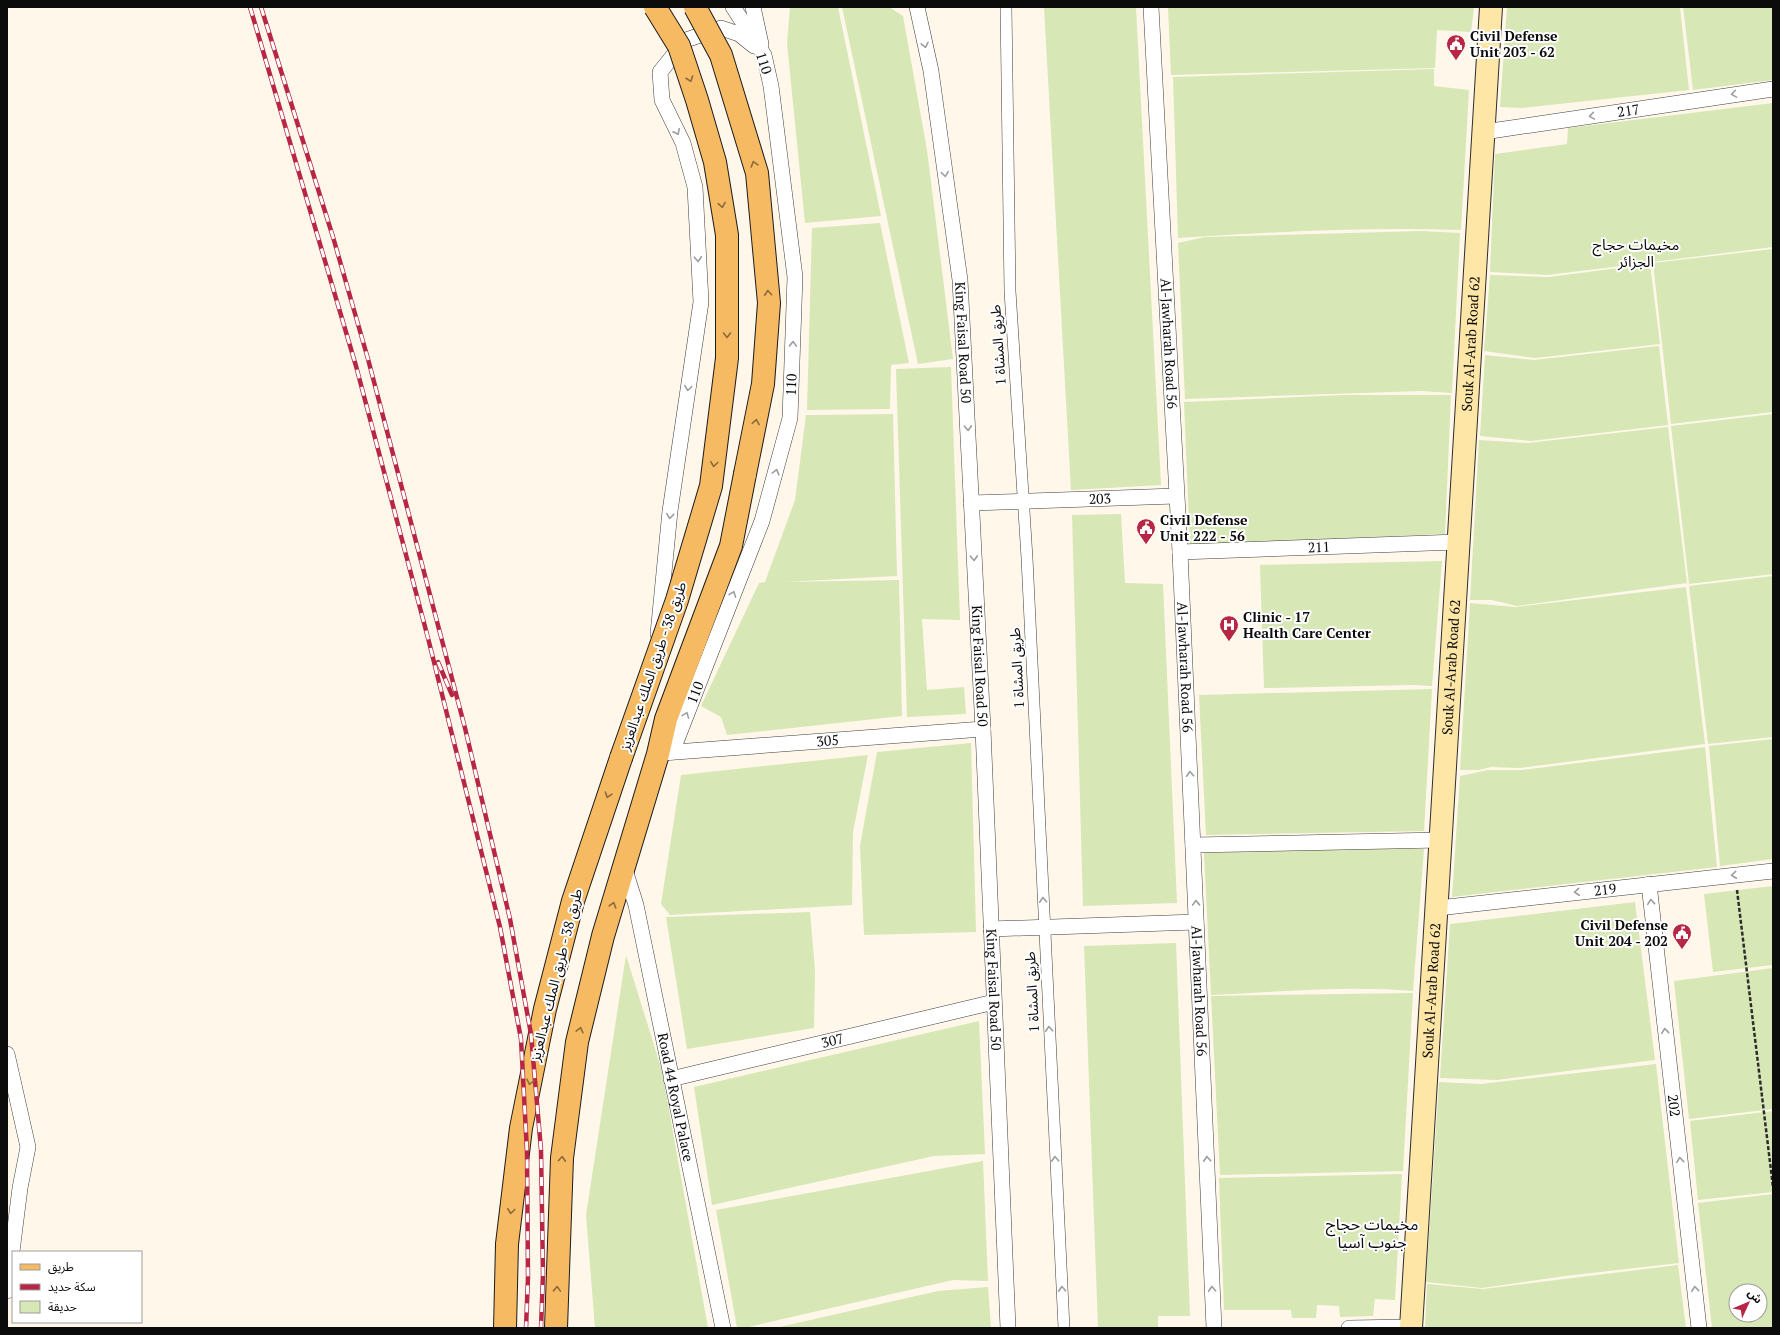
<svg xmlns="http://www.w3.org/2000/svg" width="1780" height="1335" font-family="'PT Serif','Noto Sans Arabic',serif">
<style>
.green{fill:#d7e7b5;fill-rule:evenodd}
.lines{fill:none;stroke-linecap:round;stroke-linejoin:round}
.pedestrian-casing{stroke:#3e3e3e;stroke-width:12}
.minor-casing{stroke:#3e3e3e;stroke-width:16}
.secondary-casing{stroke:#2d2d2d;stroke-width:24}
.primary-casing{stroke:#1c1c1c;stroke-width:24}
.path{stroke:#2d2d2d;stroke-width:2.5;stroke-dasharray:4 2;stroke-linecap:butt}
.pedestrian{stroke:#fff;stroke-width:11}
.minor{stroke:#fff;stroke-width:15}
.secondary{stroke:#fde6a6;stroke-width:22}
.primary{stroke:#f6ba63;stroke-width:22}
.rail-casing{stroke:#b72745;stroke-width:4.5}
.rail{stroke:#fff;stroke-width:3;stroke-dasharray:9;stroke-linecap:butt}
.primary-bridge-casing{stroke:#1c1c1c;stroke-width:24;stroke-linecap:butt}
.primary-bridge{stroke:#f6ba63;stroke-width:22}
.oneway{stroke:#9d9d9d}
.oneway2{stroke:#8c6b3b}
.labels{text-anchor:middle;stroke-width:4;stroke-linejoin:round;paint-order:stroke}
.poi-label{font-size:14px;font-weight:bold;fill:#0b0b0b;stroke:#fff;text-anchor:start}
.street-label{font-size:14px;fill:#0b0b0b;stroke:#fff}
.neighbourhood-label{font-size:15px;fill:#0b0b0b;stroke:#fff}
.quarter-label{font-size:16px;fill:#0b0b0b;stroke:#fff}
</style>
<rect width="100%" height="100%" fill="#fff7ea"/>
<g class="green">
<polygon points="790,7 838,7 881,216 805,223 787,43"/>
<polygon points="842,7 889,7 903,16 927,150 953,359 918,364"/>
<polygon points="1044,7 1136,7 1161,485 1071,490"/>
<polygon points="1168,7 1474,7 1471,32 1437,30 1435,68 1171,75"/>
<polygon points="1507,7 1680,7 1689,90 1521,108 1500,107"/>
<polygon points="1683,7 1773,7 1773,80 1693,90"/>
<path d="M1434,69V86L1469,90L1461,230C1367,227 1272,232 1178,238L1173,77Z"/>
<polygon points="1773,103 1773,247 1548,275 1490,272 1495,154 1567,144 1568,128"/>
<polygon points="880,223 909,363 891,365 890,409 807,410 812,228"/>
<polygon points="1421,231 1460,233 1452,393 1421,391 1185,399 1178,243 1205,237"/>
<polygon points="1773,249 1773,412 1671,424 1653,263"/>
<polygon points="1650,264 1660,344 1535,358 1484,351 1490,275 1549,277"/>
<polygon points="1659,346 1668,425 1531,441 1480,436 1485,355 1534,360"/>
<polygon points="951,367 960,620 922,619 927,690 964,687 966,714 907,717 896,369"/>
<polygon points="1344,395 1451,395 1445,534 1190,545 1184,402"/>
<polygon points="893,414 897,576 784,582 899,580 902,716 727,735 721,717 701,706 759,583 765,582 795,500 806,415"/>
<polygon points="1773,414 1773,574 1689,584 1671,426"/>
<polygon points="1668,427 1687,583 1517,606 1492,600 1470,600 1479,440 1528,443"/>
<polygon points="1121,514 1125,583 1163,584 1177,903 1083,906 1072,515"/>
<polygon points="1442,561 1432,686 1412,685 1264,688 1260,565"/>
<polygon points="1773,576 1773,737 1708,744 1689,586"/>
<polygon points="1686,587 1705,744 1520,768 1491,767 1479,770 1460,770 1470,603 1515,607"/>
<polygon points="1432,689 1424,831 1206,835 1199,695"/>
<polygon points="1773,739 1773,859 1720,866 1709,746"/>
<polygon points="971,743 976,932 864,935 860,846 877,752"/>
<polygon points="1705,747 1717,867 1452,897 1460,776 1488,770 1523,770"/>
<polygon points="868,755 853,832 852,905 670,915 661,904 681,775"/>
<path d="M1385,848L1424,849L1413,991C1347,985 1278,992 1211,995L1204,853Z"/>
<polygon points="1773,886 1773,965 1713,972 1704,894"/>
<polygon points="1635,902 1655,1060 1497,1080 1440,1078 1450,924"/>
<polygon points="810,912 815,970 814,1028 687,1049 666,917"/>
<polygon points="1176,943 1190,1316 1158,1316 1158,1328 1098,1328 1084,946"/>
<polygon points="626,955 662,1071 708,1328 595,1328 586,1215"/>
<polygon points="1773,968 1773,1109 1689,1119 1674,981"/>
<polygon points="1413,993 1403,1171 1220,1175 1211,996"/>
<polygon points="979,1021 985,1154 934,1156 712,1205 694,1087"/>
<polygon points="1656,1064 1679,1263 1565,1276 1482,1288 1426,1282 1439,1082 1481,1084"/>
<polygon points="1773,1111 1773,1192 1698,1200 1690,1121"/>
<polygon points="983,1161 988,1281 953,1280 744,1328 737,1328 716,1210"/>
<polygon points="1402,1174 1395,1300 1375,1299 1373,1316 1340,1317 1339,1306 1317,1305 1316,1318 1292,1318 1291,1310 1224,1310 1219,1178"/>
<path d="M1773,1194V1328H1712L1698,1203ZM1736,1291H1760V1315H1736Z"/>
<polygon points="1678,1265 1686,1328 1425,1328 1427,1284 1483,1289"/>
<polygon points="988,1287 991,1328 775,1328 938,1291"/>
</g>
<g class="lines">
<defs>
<polyline id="pedestrian" points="1006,7 1010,291 1027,558 1064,1328"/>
<g id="minor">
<polyline points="753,7 761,44"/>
<path id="s1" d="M917,7L931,71L960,280L983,729L1008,1328"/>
<path id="s2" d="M1151,7L1180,552L1214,1328"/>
<path id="s3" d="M1484,132L1773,89"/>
<path id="s4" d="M971,503L1176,496"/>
<path id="s5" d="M1180,552L1458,542"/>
<polyline points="658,634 670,511 701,302 695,187 683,143 662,100 660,72 686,40 721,28 739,34 754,46"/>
<path id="s6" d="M672,752L762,521L790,418L795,277L771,86L764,55L733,7"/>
<path id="s7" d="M662,753L983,729"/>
<polyline points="1193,845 1441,840"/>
<path id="s8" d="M624,867L636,905L723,1328"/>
<path id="s9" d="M1649,884L1699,1328"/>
<path id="s10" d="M1438,908L1773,871"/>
<polyline points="991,929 1196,922"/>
<polyline points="7,1054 28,1147 20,1188 7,1291"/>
<path id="s11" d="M671,1079L994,1002"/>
<polyline points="1349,1328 1411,1327"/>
</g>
<g id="secondary">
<path id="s12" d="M1411,1328L1491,7"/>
</g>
<g id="primary">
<polyline points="505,1328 507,1244 521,1128 545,1009 573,901 621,758"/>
<polyline points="556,1328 562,1158 577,1042 603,936 658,754 666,719 731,546 745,474"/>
</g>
</defs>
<use href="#pedestrian" class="pedestrian-casing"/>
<use href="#minor" class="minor-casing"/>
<use href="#secondary" class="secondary-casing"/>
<use href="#primary" class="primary-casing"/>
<polyline class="path" points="1737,890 1773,1187"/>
<use href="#pedestrian" class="pedestrian"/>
<use href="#minor" class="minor"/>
<use href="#secondary" class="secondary"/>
<use href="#primary" class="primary"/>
<defs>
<g id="rail">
<polyline points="250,7 356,366 428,638 500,927 521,1039 527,1152 528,1277 526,1328"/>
<polyline points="261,7 333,237 368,359 465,728 510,919 531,1034 541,1150 543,1274 541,1328"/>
<polyline points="438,662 452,695"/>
</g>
</defs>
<use href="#rail" class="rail-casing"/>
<use href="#rail" class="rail"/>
<defs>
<g id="primary-bridge">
<polyline points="695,7 721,55 757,173 769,303 763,384 745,474"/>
<polyline points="621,758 677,600 711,486 727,358 727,235 715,162 697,100 679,46 655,7"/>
</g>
</defs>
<use href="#primary-bridge" class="primary-bridge-casing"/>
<use href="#primary-bridge" class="primary-bridge"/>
</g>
<defs><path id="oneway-chevron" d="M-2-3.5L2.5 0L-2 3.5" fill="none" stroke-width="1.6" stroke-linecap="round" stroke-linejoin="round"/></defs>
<g class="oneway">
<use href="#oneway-chevron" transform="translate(925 45) rotate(78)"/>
<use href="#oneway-chevron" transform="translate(1734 94) rotate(171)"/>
<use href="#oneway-chevron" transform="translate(1592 116) rotate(171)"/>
<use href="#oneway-chevron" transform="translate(677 132) rotate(64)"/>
<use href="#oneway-chevron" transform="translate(945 174) rotate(82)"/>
<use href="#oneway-chevron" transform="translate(698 259) rotate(87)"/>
<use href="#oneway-chevron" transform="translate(793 344) rotate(-88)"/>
<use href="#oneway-chevron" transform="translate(688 388) rotate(98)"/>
<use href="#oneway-chevron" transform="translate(968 428) rotate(87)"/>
<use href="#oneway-chevron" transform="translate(776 472) rotate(-75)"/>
<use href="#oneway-chevron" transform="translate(670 516) rotate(96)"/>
<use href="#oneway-chevron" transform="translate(974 558) rotate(87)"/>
<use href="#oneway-chevron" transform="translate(733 594) rotate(-69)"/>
<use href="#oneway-chevron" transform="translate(686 715) rotate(-69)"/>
<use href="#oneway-chevron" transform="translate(1190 774) rotate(-93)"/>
<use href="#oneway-chevron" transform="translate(1734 875) rotate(174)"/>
<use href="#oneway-chevron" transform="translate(1577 892) rotate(174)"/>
<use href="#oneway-chevron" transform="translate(1043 900) rotate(-93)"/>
<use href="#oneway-chevron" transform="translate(1651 902) rotate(-96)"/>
<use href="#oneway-chevron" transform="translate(1196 903) rotate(-92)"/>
<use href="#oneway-chevron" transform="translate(1049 1029) rotate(-93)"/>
<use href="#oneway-chevron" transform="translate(1665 1031) rotate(-96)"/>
<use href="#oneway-chevron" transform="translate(1055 1159) rotate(-93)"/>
<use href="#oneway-chevron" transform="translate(1207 1159) rotate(-93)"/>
<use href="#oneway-chevron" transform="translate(1680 1160) rotate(-96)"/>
<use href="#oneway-chevron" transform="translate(1062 1289) rotate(-93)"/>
<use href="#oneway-chevron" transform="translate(1212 1289) rotate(-93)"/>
<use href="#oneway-chevron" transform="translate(1695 1289) rotate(-96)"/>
</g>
<g class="oneway2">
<use href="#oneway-chevron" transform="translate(690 79) rotate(71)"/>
<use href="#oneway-chevron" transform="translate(754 164) rotate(-107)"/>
<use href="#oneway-chevron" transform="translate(722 205) rotate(81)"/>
<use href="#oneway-chevron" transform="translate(768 293) rotate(-95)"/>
<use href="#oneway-chevron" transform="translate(727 335) rotate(90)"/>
<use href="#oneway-chevron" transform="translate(756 422) rotate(-79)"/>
<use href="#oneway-chevron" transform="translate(714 464) rotate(97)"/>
<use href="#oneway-chevron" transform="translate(608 795) rotate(108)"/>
<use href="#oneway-chevron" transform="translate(613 905) rotate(-73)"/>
<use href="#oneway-chevron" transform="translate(580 1030) rotate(-76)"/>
<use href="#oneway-chevron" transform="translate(530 1082) rotate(102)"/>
<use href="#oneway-chevron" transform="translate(562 1159) rotate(-86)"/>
<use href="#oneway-chevron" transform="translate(511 1211) rotate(97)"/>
<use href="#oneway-chevron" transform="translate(557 1289) rotate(-88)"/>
</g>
<defs>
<symbol id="civic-pin" viewBox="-11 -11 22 30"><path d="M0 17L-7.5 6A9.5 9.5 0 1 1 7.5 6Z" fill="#b72745" stroke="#fff"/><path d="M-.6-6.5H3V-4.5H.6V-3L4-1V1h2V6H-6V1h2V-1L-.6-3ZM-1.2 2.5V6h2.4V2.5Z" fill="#fff"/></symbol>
<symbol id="hospital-pin" viewBox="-11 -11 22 30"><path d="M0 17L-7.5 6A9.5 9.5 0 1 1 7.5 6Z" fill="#b72745" stroke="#fff"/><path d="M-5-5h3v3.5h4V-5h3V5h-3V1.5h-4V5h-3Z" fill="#fff"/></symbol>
</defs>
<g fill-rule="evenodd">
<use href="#civic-pin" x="1445" y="33" width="22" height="30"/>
<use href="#civic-pin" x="1135" y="517" width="22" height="30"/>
<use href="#hospital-pin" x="1218" y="614" width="22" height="30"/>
<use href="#civic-pin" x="1671" y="922" width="22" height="30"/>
</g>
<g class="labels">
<g class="poi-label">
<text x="1470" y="41">Civil Defense<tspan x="1470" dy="16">Unit 203 - 62</tspan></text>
<text x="1160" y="525">Civil Defense<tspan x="1160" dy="16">Unit 222 - 56</tspan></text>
<text x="1243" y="622">Clinic - 17<tspan x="1243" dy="16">Health Care Center</tspan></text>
<text x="1668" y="930" text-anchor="end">Civil Defense<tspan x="1668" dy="16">Unit 204 - 202</tspan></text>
</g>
<g class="street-label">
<text transform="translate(764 63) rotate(72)" y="5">110</text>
<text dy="5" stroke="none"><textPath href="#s3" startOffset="146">217</textPath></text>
<text dy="5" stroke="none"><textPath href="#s1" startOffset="339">King Faisal Road 50</textPath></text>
<text dy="5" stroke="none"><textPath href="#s2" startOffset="337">Al-Jawharah Road 56</textPath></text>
<text dy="5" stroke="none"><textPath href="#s12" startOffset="986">Souk Al-Arab Road 62</textPath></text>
<text transform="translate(998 345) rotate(-94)" y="5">طريق المشاة 1</text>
<text dy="5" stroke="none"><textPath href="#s6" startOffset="388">110</textPath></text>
<text dy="5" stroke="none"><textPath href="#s4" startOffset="129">203</textPath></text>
<text dy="5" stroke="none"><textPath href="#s5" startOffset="139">211</textPath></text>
<text transform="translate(653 666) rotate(-71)" y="5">طريق 38 - طريق الملك عبدالعزيز</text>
<text dy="5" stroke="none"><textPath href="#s1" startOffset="663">King Faisal Road 50</textPath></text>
<text dy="5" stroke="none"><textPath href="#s2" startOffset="661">Al-Jawharah Road 56</textPath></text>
<text transform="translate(1017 668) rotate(-93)" y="5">طريق المشاة 1</text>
<text dy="5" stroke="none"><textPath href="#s12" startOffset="662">Souk Al-Arab Road 62</textPath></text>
<text dy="5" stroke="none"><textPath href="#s6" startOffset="64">110</textPath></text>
<text dy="5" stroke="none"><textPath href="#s7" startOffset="166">305</textPath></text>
<text dy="5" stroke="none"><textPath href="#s10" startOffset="168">219</textPath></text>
<text transform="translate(556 975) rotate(-76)" y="5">طريق 38 - طريق الملك عبدالعزيز</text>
<text dy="5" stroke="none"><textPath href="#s1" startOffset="987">King Faisal Road 50</textPath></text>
<text dy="5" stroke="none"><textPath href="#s2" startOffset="985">Al-Jawharah Road 56</textPath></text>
<text dy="5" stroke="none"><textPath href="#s12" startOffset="338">Souk Al-Arab Road 62</textPath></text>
<text transform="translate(1032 992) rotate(-93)" y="5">طريق المشاة 1</text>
<text dy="5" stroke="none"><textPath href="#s11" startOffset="166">307</textPath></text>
<text dy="5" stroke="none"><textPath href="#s8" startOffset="236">Road 44 Royal Palace</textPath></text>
<text dy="5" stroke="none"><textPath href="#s9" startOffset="223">202</textPath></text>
</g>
<g class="neighbourhood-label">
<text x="1636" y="250">مخيمات حجاج<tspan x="1636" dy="17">الجزائر</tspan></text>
</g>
<g class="quarter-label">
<text x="1372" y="1230">مخيمات حجاج<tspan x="1372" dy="18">جنوب آسيا</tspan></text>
</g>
</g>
<rect width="1780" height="1335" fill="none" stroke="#0b0b0b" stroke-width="16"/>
<rect x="12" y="1251" width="130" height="72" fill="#ffffff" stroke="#9d9d9d"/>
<rect x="20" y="1264" width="20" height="6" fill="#f6ba63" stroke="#9d9d9d"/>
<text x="48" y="1271" font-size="12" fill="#0b0b0b">طريق</text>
<rect x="20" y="1284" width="20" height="6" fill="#b72745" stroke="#9d9d9d"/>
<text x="48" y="1291" font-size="12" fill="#0b0b0b">سكة حديد</text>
<rect x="20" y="1301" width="20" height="12" fill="#d7e7b5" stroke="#9d9d9d"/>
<text x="48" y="1311" font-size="12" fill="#0b0b0b">حديقة</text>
<g transform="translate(1748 1303) rotate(46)"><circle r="19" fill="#ffffff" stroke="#9d9d9d"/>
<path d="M0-3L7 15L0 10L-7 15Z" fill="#b72745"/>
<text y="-6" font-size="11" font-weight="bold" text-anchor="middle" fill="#0b0b0b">ش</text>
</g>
</svg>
